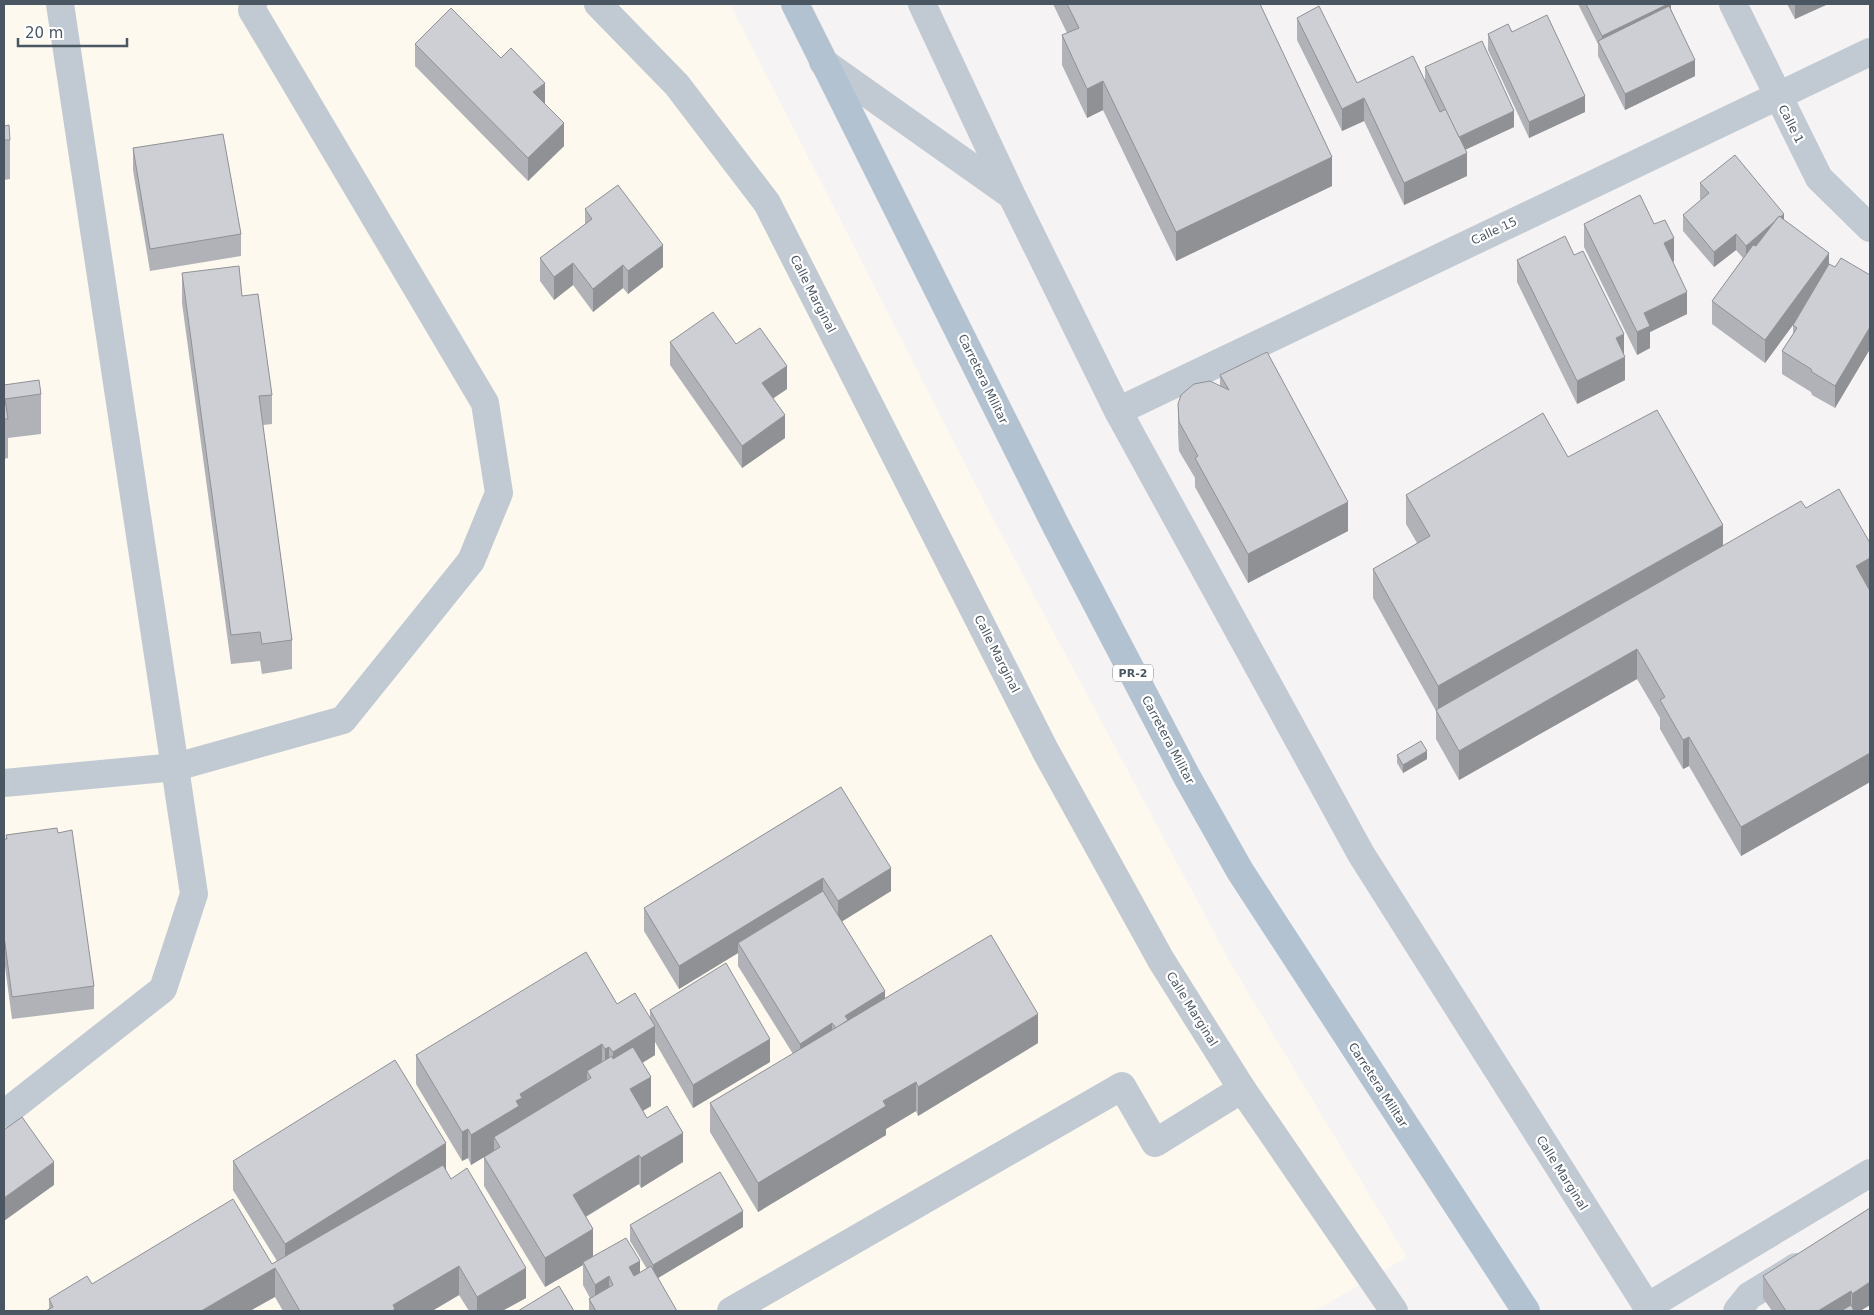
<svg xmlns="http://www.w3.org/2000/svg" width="1874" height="1315" font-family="'DejaVu Sans',sans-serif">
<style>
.commercial{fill:#fdf9ef}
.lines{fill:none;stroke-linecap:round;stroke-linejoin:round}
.minor{stroke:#c1cad2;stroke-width:28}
.major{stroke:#b3c2d1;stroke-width:28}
.wall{fill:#b0b2b7}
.shaded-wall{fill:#909195}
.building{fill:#cdcfd5;stroke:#909195}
.labels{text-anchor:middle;stroke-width:4.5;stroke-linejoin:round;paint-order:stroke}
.shield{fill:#fff;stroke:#808990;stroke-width:1}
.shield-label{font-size:11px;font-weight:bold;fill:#4a5661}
.street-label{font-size:12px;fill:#4a5661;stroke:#fff}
</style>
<rect width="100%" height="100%" fill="#f5f3f3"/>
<polygon class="commercial" points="4,4 730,4 998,528 1230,962 1407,1257 1315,1311 4,1311"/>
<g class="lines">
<g class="minor">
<polyline points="598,4 677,85 767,203 1045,750 1161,960 1242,1089 1394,1311"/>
<polyline points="922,4 1012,196 1118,411 1361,854 1650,1311"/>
<polyline points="1733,4 1819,178 1870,228"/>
<polyline points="823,62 1011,195"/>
<polyline points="1118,411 1870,52"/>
<polyline points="4,783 176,767 343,720 471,561 499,493 485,403 252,10 253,4"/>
<polyline points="4,1114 163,989 194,894 60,4"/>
<polyline points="1647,1307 1870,1173"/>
<polyline points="731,1311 1122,1086 1155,1143 1242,1089"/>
<polyline points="1737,1311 1749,1296 1796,1267"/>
</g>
<polyline class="major" points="795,4 1056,526 1187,777 1240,871 1526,1311"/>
</g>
<g class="wall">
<polygon points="1053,4 1260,4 1332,186 1176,261 1103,110 1087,118 1062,65 1062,35 1067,33"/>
<polygon points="1578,4 1671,4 1671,9 1695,76 1625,110 1598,56 1598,44"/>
<polygon points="1787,4 1828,4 1795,19"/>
<polygon points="1297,18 1357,83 1425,81 1425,67 1514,127 1465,150 1467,176 1404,205 1364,121 1342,131 1297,40"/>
<polygon points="1512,32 1585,112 1529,138 1488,50 1488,34"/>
<polygon points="415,44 545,104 564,146 528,181 415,66"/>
<polygon points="4,126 10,140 10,179 4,180"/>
<polygon points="133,148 241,234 241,256 150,271 133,170"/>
<polygon points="1700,183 1784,220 1829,264 1835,267 1870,275 1870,349 1835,408 1812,395 1811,392 1782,374 1782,351 1793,334 1793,325 1765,363 1712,324 1712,301 1743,258 1736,250 1714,267 1683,231 1683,215 1701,200 1700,199"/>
<polygon points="585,209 663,267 628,294 623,288 593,312 573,285 554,300 540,281 540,258 585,224"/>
<polygon points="1584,224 1654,224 1674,261 1673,262 1687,314 1650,332 1650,348 1637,355 1584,247"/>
<polygon points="1517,260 1624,355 1625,380 1577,404 1517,282"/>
<polygon points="182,273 242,296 272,395 272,424 263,425 292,640 292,669 262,674 260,661 231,664 182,303"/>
<polygon points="670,342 736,344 787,389 773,398 785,438 742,468 670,365"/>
<polygon points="1220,375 1348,531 1248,583 1195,487 1195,478 1179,451 1178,433 1178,404 1220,386"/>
<polygon points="4,385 41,394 41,434 8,438 8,458 4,459"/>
<polygon points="1568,457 1723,546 1806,508 1870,543 1870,587 1868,588 1870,591 1870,782 1741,856 1689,766 1683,769 1660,729 1660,718 1637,679 1459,780 1436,739 1436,711 1373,598 1373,569 1417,543 1406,524 1406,495"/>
<polygon points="1397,755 1427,759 1403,773 1397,763"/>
<polygon points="841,787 891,891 842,921 885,998 1038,1043 918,1116 916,1111 886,1129 886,1135 758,1212 710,1132 710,1103 793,1054 738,966 738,953 679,989 644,931 644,908"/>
<polygon points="58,833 94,986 94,1009 12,1019 4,959 4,839 6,839 6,835"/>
<polygon points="617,1004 650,1017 650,1010 770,1062 693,1108 655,1042 655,1055 642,1063 651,1106 643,1111 647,1118 683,1162 641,1188 639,1184 586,1217 593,1256 640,1273 647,1269 630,1241 630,1225 743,1227 658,1278 677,1311 589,1311 589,1299 590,1298 583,1285 583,1265 545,1287 484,1186 484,1157 494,1151 471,1165 468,1158 462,1161 416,1084 416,1055"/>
<polygon points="233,1161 446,1171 526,1298 502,1311 469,1311 459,1295 432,1311 283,1311 275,1297 49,1310 49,1299 92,1284 272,1264 277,1261 233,1190"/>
<polygon points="1870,1208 1870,1305 1860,1311 1772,1311 1763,1298 1763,1276"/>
</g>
<g class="shaded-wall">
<polygon points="1668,4 1671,4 1671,18 1602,48 1602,36"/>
<polygon points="1795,4 1828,4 1795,19"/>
<polygon points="1695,60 1695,76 1625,110 1625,94"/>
<polygon points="1103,81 1103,110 1087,118 1087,89"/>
<polygon points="545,83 545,105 533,92"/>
<polygon points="1585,96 1585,112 1529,138 1529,122"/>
<polygon points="1364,98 1364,121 1342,131 1342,109"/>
<polygon points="1514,111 1514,127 1458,153 1458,138"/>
<polygon points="564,123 564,146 528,181 528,158"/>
<polygon points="1467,153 1467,176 1404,205 1404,183"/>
<polygon points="1332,157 1332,186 1176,261 1176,232"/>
<polygon points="1784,214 1784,230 1746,262 1746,246"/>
<polygon points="1736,234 1736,250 1714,267 1714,252"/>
<polygon points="1674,238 1674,261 1664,266 1664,243"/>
<polygon points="663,245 663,267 628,294 628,271"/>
<polygon points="1829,253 1829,276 1765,363 1765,340"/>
<polygon points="573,263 573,285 554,300 554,277"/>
<polygon points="623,265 623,288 593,312 593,289"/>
<polygon points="1687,292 1687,314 1650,332 1650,348 1637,355 1637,332 1644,313"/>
<polygon points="1870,327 1870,349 1835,408 1835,386"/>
<polygon points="1624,334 1624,357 1616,338"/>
<polygon points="1625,357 1625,380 1577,404 1577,381"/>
<polygon points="787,366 787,389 762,406 762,383"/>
<polygon points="785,415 785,438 742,468 742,446"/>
<polygon points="1348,502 1348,531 1248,583 1248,554"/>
<polygon points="1723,525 1723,554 1438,715 1438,686"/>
<polygon points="1870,558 1870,587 1856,595 1856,566"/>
<polygon points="1637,649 1637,679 1459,780 1459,751"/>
<polygon points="1689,737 1689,766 1683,769 1683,740"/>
<polygon points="1427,751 1427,759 1403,773 1403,765"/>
<polygon points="1870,753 1870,782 1741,856 1741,827"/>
<polygon points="891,868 891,891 838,924 838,901"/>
<polygon points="823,878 823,900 738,943 738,953 679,989 679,966"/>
<polygon points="885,991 885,1014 850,1036 845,1016"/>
<polygon points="1038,1014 1038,1043 918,1116 918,1087"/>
<polygon points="832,1023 832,1046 800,1066 800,1044"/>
<polygon points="655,1026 655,1055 613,1081 613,1052"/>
<polygon points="770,1039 770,1062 693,1108 693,1085"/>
<polygon points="602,1044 602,1073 591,1078 587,1071 587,1082 494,1137 494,1151 471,1165 471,1135 516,1101 520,1094"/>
<polygon points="609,1047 609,1076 605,1078 605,1049"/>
<polygon points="651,1077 651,1106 630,1118 630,1089"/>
<polygon points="916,1082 916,1111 886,1129 886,1135 758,1212 758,1183 883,1101"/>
<polygon points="468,1129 468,1158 462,1161 462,1132"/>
<polygon points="683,1133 683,1162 641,1188 641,1158"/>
<polygon points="446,1143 446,1172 285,1273 285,1244"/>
<polygon points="639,1155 639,1184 573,1224 573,1195"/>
<polygon points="54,1162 54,1185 4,1221 4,1198"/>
<polygon points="743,1211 743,1227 653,1281 653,1265"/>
<polygon points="593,1229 593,1258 583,1262 583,1265 545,1287 545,1258"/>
<polygon points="640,1261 640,1284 629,1290 629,1267"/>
<polygon points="459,1266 459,1295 432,1311 392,1311 393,1305"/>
<polygon points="275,1268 275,1297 250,1311 201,1311"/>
<polygon points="526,1268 526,1298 502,1311 477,1311 477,1297"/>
<polygon points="609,1276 609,1299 595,1308 595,1285"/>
<polygon points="1870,1282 1870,1305 1860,1311 1852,1311 1852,1294"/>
<polygon points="1851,1291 1851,1311 1818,1311"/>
</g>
<g class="building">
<polygon points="1067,4 1260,4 1332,157 1176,232 1103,81 1087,89 1062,35 1079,28"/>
<polygon points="1586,4 1668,4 1602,36"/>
<polygon points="1319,6 1357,83 1413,56 1440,112 1446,109 1467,153 1404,183 1364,98 1342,109 1297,18"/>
<polygon points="1669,6 1695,60 1625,94 1598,41"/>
<polygon points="451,8 501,58 511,48 545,83 533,92 564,123 528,158 415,44"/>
<polygon points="1547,15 1585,96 1529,122 1488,34 1508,24 1512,32"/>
<polygon points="1482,41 1514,111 1459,137 1425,67"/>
<polygon points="9,125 10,140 4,140 4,126"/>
<polygon points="223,134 241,234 150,249 133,148"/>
<polygon points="1735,155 1784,214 1780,217 1779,216 1774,222 1746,246 1736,234 1714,252 1683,215 1709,193 1700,183"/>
<polygon points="618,185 663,245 628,271 623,265 593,289 573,263 554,277 540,258 592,219 585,209"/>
<polygon points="1640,195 1654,224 1665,220 1674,238 1664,243 1687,292 1644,313 1650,326 1637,332 1584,224"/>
<polygon points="1779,216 1829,253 1765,340 1712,301 1753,245 1756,246"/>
<polygon points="1565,236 1574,255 1583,251 1624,334 1616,338 1625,357 1577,381 1517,260"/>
<polygon points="1841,258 1870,275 1870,327 1835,386 1812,372 1811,369 1782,351 1797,328 1793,325 1829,264 1835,267"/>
<polygon points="239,266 242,296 258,294 272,395 259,396 292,640 262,644 260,632 231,635 182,273"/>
<polygon points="713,312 736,344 760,328 787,366 762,383 785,415 742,446 670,342"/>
<polygon points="1267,352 1348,502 1248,554 1195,458 1198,456 1179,422 1178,404 1181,395 1194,384 1210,381 1229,390 1220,375"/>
<polygon points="39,380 41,394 5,399 8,419 4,419 4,385"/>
<polygon points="1657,410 1723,525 1438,686 1373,569 1430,536 1406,495 1543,413 1568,457"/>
<polygon points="1839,489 1870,543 1870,558 1856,566 1870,591 1870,753 1741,827 1689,737 1683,740 1660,700 1665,697 1637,649 1459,751 1436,710 1801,501 1806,508"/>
<polygon points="1421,741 1427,751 1403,765 1397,755"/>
<polygon points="841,787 891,868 838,901 823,878 679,966 644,908"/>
<polygon points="57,828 58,833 72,830 94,986 12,997 4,936 4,839 7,839 6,835"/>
<polygon points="823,891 885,991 845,1016 848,1020 836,1028 832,1023 800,1044 738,943"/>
<polygon points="991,935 1038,1014 918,1087 916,1082 883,1101 886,1106 758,1183 710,1103"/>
<polygon points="586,952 617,1004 635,993 655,1026 613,1052 609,1047 605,1049 602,1044 520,1094 522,1098 516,1101 519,1106 471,1135 468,1129 462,1132 416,1055"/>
<polygon points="726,963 770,1039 693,1085 650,1010"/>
<polygon points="633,1047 651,1077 630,1089 647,1118 667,1106 683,1133 641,1158 639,1155 573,1195 593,1229 545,1258 484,1157 500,1147 494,1137 591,1078 587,1071 612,1056 613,1059"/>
<polygon points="395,1060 446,1143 285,1244 233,1161"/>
<polygon points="22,1117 54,1162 4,1198 4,1130"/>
<polygon points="443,1165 451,1179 467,1168 526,1268 477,1297 459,1266 393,1305 395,1309 392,1311 300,1311 275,1268 201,1311 46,1311 53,1307 49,1299 87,1276 92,1284 233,1199 272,1264"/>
<polygon points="720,1172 743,1211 653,1265 630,1225"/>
<polygon points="1870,1208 1870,1282 1852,1294 1851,1291 1818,1311 1786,1311 1763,1276"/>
<polygon points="626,1238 640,1261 629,1267 634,1276 651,1266 677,1311 596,1311 589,1299 613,1285 609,1276 595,1285 583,1262"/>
<polygon points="559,1286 574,1311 518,1311"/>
<polygon points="1851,1305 1854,1311 1841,1311"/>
</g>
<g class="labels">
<rect class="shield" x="1113" y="664.5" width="40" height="17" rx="4"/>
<g class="shield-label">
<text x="1133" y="677">PR-2</text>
</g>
<g class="street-label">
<text transform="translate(1791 124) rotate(63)" y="4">Calle 1</text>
<text transform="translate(1494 231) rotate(-25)" y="4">Calle 15</text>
<text transform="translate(813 294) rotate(63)" y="4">Calle Marginal</text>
<text transform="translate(983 379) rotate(64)" y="4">Carretera Militar</text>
<text transform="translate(997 654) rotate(63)" y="4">Calle Marginal</text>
<text transform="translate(1168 740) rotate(62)" y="4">Carretera Militar</text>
<text transform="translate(1192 1009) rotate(58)" y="4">Calle Marginal</text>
<text transform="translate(1378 1085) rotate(57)" y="4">Carretera Militar</text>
<text transform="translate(1562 1173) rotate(58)" y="4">Calle Marginal</text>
</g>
</g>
<rect width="1874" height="1315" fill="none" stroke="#4a5661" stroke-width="10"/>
<path d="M18 38v8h109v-8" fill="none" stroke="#4a5661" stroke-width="2.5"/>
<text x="25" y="38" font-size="15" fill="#4a5661" stroke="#ffffff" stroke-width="4" paint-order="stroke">20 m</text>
</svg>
